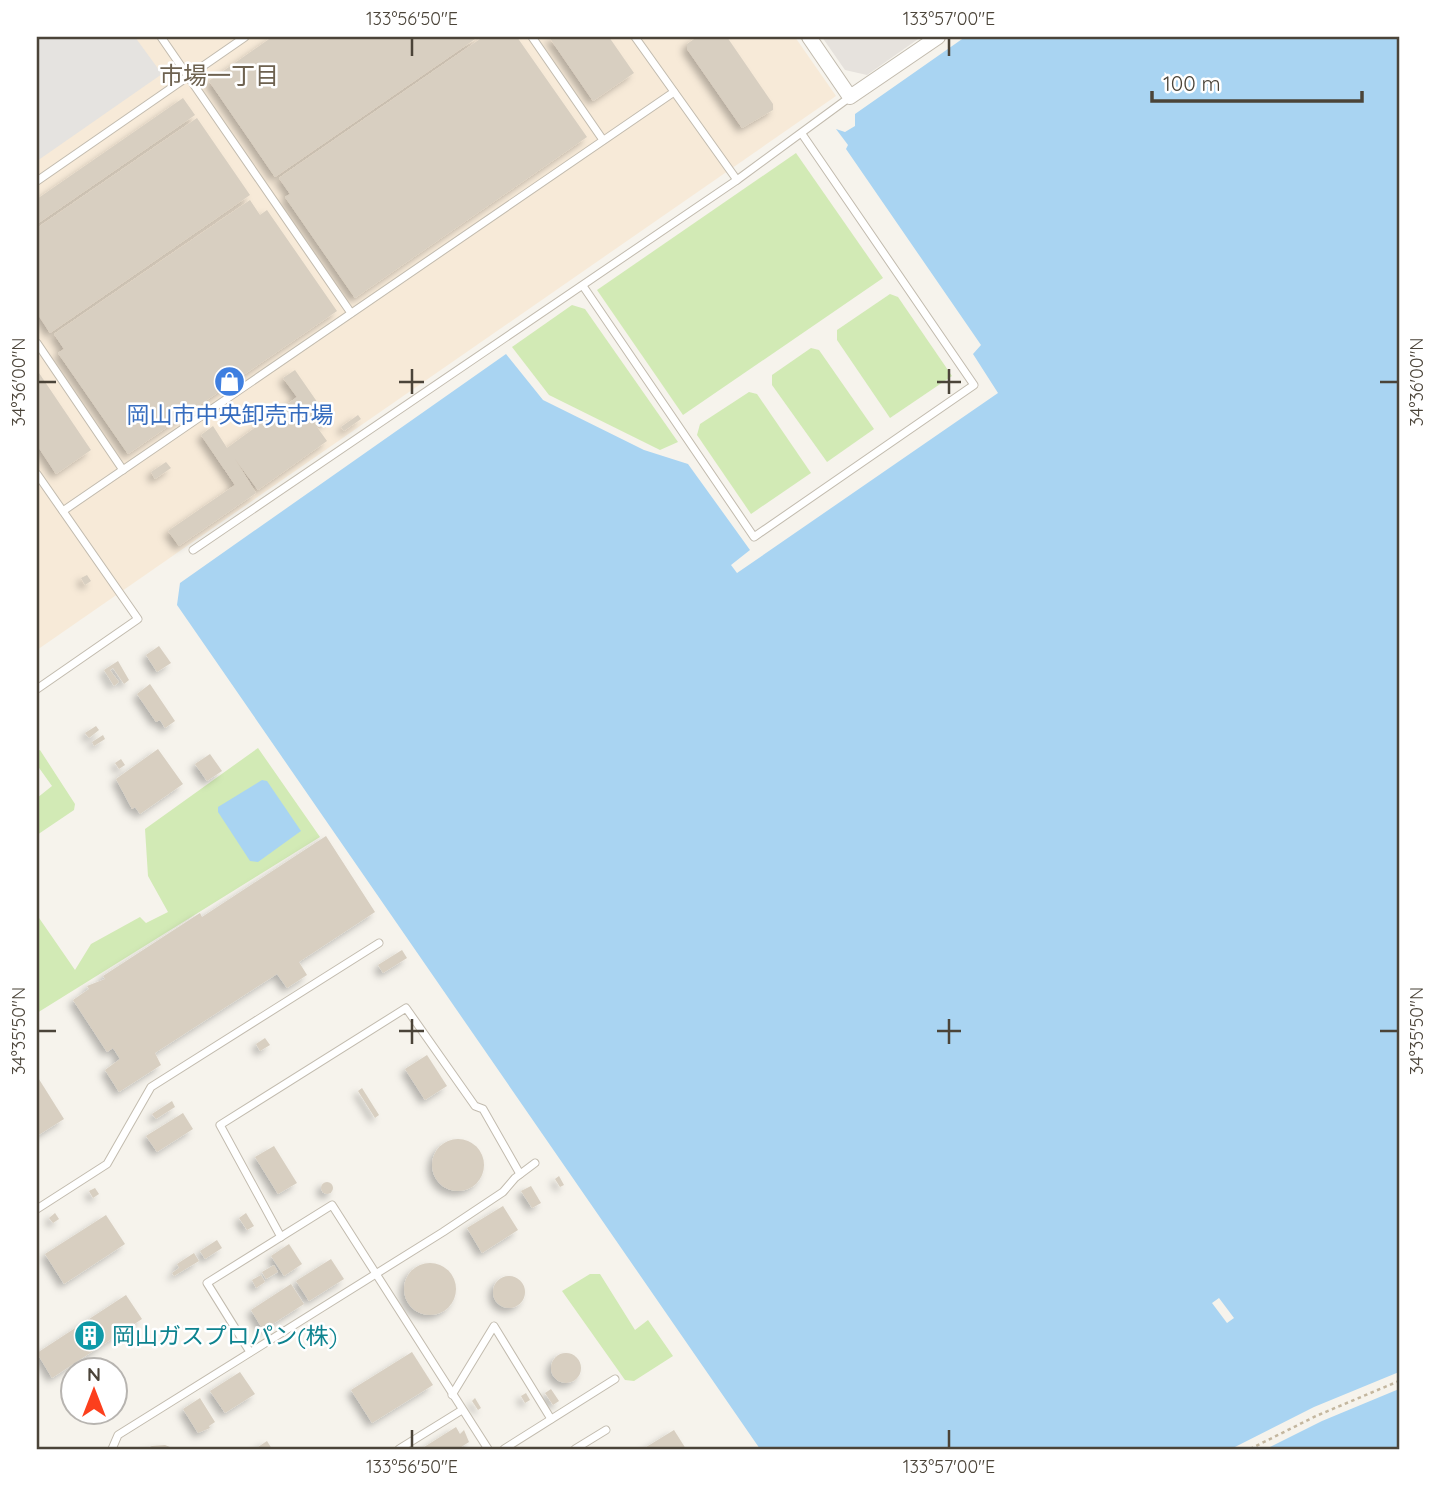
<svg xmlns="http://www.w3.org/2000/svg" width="1436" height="1486" font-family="Quicksand,'Noto Sans JP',sans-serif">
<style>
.commercial{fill:#f7ead8}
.industrial{fill:#e6e2dd}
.green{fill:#d2eab5}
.parking{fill:#e5e3e0}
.water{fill:#a9d4f2;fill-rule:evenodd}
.building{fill:#d8cfc1;filter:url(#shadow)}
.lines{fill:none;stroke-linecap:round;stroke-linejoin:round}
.service-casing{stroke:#c2bbae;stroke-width:9}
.minor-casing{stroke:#c2bbae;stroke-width:16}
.path{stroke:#c4b79f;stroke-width:2.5;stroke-dasharray:3.5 3.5;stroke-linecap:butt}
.service{stroke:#fff;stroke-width:7}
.minor{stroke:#fff;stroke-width:14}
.ticks{fill:none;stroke:#4b4439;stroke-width:2.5}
.labels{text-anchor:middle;stroke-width:5;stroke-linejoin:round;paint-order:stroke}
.shop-label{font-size:23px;fill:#366cbe;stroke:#fff}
.culture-label{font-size:23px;fill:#0d838f;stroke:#fff;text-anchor:start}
.neighbourhood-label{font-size:24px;fill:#6e6250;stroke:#fff}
.neatline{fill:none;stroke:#4b4439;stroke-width:2.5}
.ticks-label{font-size:18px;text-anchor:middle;fill:#4b4439}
</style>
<defs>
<filter id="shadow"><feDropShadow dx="-4.5" dy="4.5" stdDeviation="3.5" flood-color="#0004"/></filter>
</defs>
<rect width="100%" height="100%" fill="#f6f3ec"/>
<polygon class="commercial" points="37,37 795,37 836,96 37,650"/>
<polygon class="industrial" points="822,37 921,37 867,75 845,70"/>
<g class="green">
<polygon points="796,153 883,278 683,415 597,290"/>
<polygon points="890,294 898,297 952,376 890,418 837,340 837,330"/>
<polygon points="572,305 585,309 678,442 660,450 549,395 512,347"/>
<polygon points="811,348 819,350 874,429 827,462 772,385 772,375"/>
<polygon points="749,392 757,394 811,473 751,514 697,435 700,424"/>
<polygon points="258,748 320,837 37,1013 37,915 75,970 91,944 140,917 146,923 168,912 148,876 145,829"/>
<polygon points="40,750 75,804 74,810 37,835 37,798 52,786 37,765 37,751"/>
<polygon points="590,1274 600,1274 635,1330 648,1320 673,1356 634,1381 625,1380 562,1291"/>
</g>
<polygon class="parking" points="37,37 135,37 162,74 37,161"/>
<g class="water">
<path d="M965,37H1399V1372L1314,1407L1231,1449H760L177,605L180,583L506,354L543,400L644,450L688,464L750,550L731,565L737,573L998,393L973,354L981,345L846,149L848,145L836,129L845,132L855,126V114ZM1219,1298L1234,1318L1227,1323L1212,1303Z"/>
<polygon points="262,780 267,781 301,831 258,862 250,861 218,812 218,807"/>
<polygon points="1399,1389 1399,1449 1266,1449 1322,1421"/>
</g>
<g class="building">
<polygon points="272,37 478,37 275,177 209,81"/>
<polygon points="483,37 517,37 587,137 355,298 285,197 290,194 279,178"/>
<polygon points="549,37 609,37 634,73 593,101"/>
<polygon points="697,37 727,37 773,104 773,110 742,128 687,49 687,44"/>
<polygon points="183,98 195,115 37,224 37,199"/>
<polygon points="197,118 250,195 50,333 37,313 37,228"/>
<polygon points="250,200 260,215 267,210 337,311 128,454 58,353 64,349 54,334"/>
<polygon points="37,370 91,450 56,474 37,445"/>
<polygon points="295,370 329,419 317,427 327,441 258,490 235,459 256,493 179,546 168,531 235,485 201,435 213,426 227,448 297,397 283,378"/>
<polygon points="358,415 361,419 344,431 341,427"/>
<polygon points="166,462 171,468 155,479 151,472"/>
<polygon points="87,575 91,581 85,585 81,578"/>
<polygon points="159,646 171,663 157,672 146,655"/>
<polygon points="118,661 129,680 124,684 113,668 110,670 119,682 114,686 104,670"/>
<polygon points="150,684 175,721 165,728 160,720 156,722 137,694"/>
<polygon points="96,726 99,730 89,738 85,733"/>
<polygon points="103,735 105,739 94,746 92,742"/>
<polygon points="158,749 183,784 140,814 135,807 132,809 116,779"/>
<polygon points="210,754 222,771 207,781 195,764"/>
<polygon points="121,759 125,765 119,769 115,763"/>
<polygon points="326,836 375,912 299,962 307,975 287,988 277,974 155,1053 161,1065 119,1092 105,1070 120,1059 113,1048 107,1052 73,1000 89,989 87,986 105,979 103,976 200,913 202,917"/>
<polygon points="402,950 407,958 383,973 378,965"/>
<polygon points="265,1038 270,1045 260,1051 256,1044"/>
<polygon points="427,1055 447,1086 425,1100 405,1069"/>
<polygon points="37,1076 64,1119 37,1136"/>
<polygon points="362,1088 379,1115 375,1118 358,1091"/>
<polygon points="172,1101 175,1107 156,1119 152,1114"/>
<polygon points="183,1113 193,1129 157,1152 146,1136"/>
<circle cx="458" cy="1165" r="26"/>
<polygon points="274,1146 297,1183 278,1194 255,1157"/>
<polygon points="559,1176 564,1185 560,1187 555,1179"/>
<circle cx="327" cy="1188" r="6"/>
<polygon points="531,1186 541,1203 532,1208 521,1191"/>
<polygon points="95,1188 99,1194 93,1198 89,1191"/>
<polygon points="503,1206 518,1230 482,1253 467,1228"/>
<polygon points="55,1213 59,1219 53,1223 49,1218"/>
<polygon points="246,1213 254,1226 247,1230 239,1218"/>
<polygon points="106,1215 125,1244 64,1284 45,1254"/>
<polygon points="217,1240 222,1248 205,1259 200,1251"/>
<polygon points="289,1244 302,1264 284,1276 271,1256"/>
<polygon points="194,1253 199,1261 174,1276 172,1273 179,1268 177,1264"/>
<polygon points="331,1259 344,1279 309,1301 296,1281"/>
<circle cx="430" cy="1289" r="26"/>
<polygon points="274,1265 278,1272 266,1279 262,1272"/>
<polygon points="261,1275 265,1282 256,1288 252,1280"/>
<circle cx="509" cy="1292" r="16"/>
<polygon points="291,1284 304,1304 263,1330 251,1310"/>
<polygon points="126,1295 142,1319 52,1378 37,1353"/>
<polygon points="412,1352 433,1385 372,1423 351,1390"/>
<circle cx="566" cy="1368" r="15"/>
<polygon points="240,1372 255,1394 225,1413 210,1391"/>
<polygon points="551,1389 559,1401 553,1405 545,1393"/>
<polygon points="526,1393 530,1400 525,1403 521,1396"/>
<polygon points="200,1398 215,1422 209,1426 210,1428 198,1433 183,1409"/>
<polygon points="475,1398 481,1408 478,1410 472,1401"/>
<polygon points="456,1427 460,1434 464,1430 469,1442 458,1449 421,1449"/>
<polygon points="674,1430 686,1449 643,1449"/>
<polygon points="267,1441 272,1449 255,1449"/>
<polygon points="165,1445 175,1449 145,1449 152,1446"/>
</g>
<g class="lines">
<defs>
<g id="service">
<polyline points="161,37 351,313"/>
<polyline points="532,37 603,140"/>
<polyline points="635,37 737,180"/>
<polyline points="37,181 245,37"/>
<polyline points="583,286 754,537 974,385 802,134"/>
<polyline points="37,343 123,470"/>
<polyline points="37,474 138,619 37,689"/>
<polyline points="63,511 674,92"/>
<polyline points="193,550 737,180 850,97"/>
<polyline points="37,1209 107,1164 151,1087 379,943"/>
<polyline points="281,1237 220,1125 406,1008 475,1106 483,1109 520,1174"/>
<polyline points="250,1352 207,1283 332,1205 488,1449"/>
<polyline points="452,1395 494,1326 551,1419"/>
<polyline points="112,1449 118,1435 443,1232 503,1192 515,1178 535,1163"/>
<polyline points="399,1449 462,1410"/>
<polyline points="504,1449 615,1379"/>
<polyline points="575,1449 606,1430"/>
</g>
<polyline id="minor" points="809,37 850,97 938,37"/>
</defs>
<use href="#service" class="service-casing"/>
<use href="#minor" class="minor-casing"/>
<polyline class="path" points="1250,1449 1316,1416 1399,1381"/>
<use href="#service" class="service"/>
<use href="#minor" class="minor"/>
</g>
<path class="ticks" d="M412,38V56M949,38V56M412,369V394M949,369V394M38,382H56M399,382H424M937,382H961M1380,382H1398M412,1019V1044M949,1019V1044M38,1031H56M399,1031H424M937,1031H961M1380,1031H1398M412,1430V1448M949,1430V1448"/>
<defs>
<symbol id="shop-disc" viewBox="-11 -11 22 22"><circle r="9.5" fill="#3f7fe0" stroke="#fff"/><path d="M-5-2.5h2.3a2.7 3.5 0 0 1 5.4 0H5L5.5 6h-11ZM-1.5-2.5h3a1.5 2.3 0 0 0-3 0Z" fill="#fff"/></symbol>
<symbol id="building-disc" viewBox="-11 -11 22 22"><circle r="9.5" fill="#0f9aa8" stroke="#fff"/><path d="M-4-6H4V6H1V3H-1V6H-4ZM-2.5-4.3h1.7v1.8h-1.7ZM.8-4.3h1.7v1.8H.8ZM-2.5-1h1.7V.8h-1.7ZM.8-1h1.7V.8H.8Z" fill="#fff"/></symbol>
</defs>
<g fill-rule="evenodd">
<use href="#shop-disc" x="212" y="364" width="35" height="35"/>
<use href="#building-disc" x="72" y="1318" width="35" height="35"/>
</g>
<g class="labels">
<g class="shop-label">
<text x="230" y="423">岡山市中央卸売市場</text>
</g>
<g class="culture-label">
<text x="112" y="1344">岡山ガスプロパン(株)</text>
</g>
<g class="neighbourhood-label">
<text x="219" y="84">市場一丁目</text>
</g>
</g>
<rect width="1436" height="1486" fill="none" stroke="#ffffff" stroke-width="77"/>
<g transform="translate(94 1391)"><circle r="33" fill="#ffffff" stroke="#b7b4b0" stroke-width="2"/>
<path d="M0-5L12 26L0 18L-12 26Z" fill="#fc3f1d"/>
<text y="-10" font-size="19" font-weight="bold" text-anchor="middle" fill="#4b4439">N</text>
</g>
<path d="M1152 91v10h210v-10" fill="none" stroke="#4b4439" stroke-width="3.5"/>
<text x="1163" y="91" font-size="21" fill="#4b4439" stroke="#ffffff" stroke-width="5" paint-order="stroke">100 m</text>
<rect x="38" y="38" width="1360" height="1410" class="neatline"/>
<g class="ticks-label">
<text x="412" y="25">133°56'50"E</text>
<text x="949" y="25">133°57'00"E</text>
<text transform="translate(19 382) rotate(-90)" y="6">34°36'00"N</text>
<text transform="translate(1417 382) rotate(-90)" y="6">34°36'00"N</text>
<text transform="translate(19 1031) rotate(-90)" y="6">34°35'50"N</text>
<text transform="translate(1417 1031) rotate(-90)" y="6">34°35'50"N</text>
<text x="412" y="1473">133°56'50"E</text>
<text x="949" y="1473">133°57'00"E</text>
</g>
</svg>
